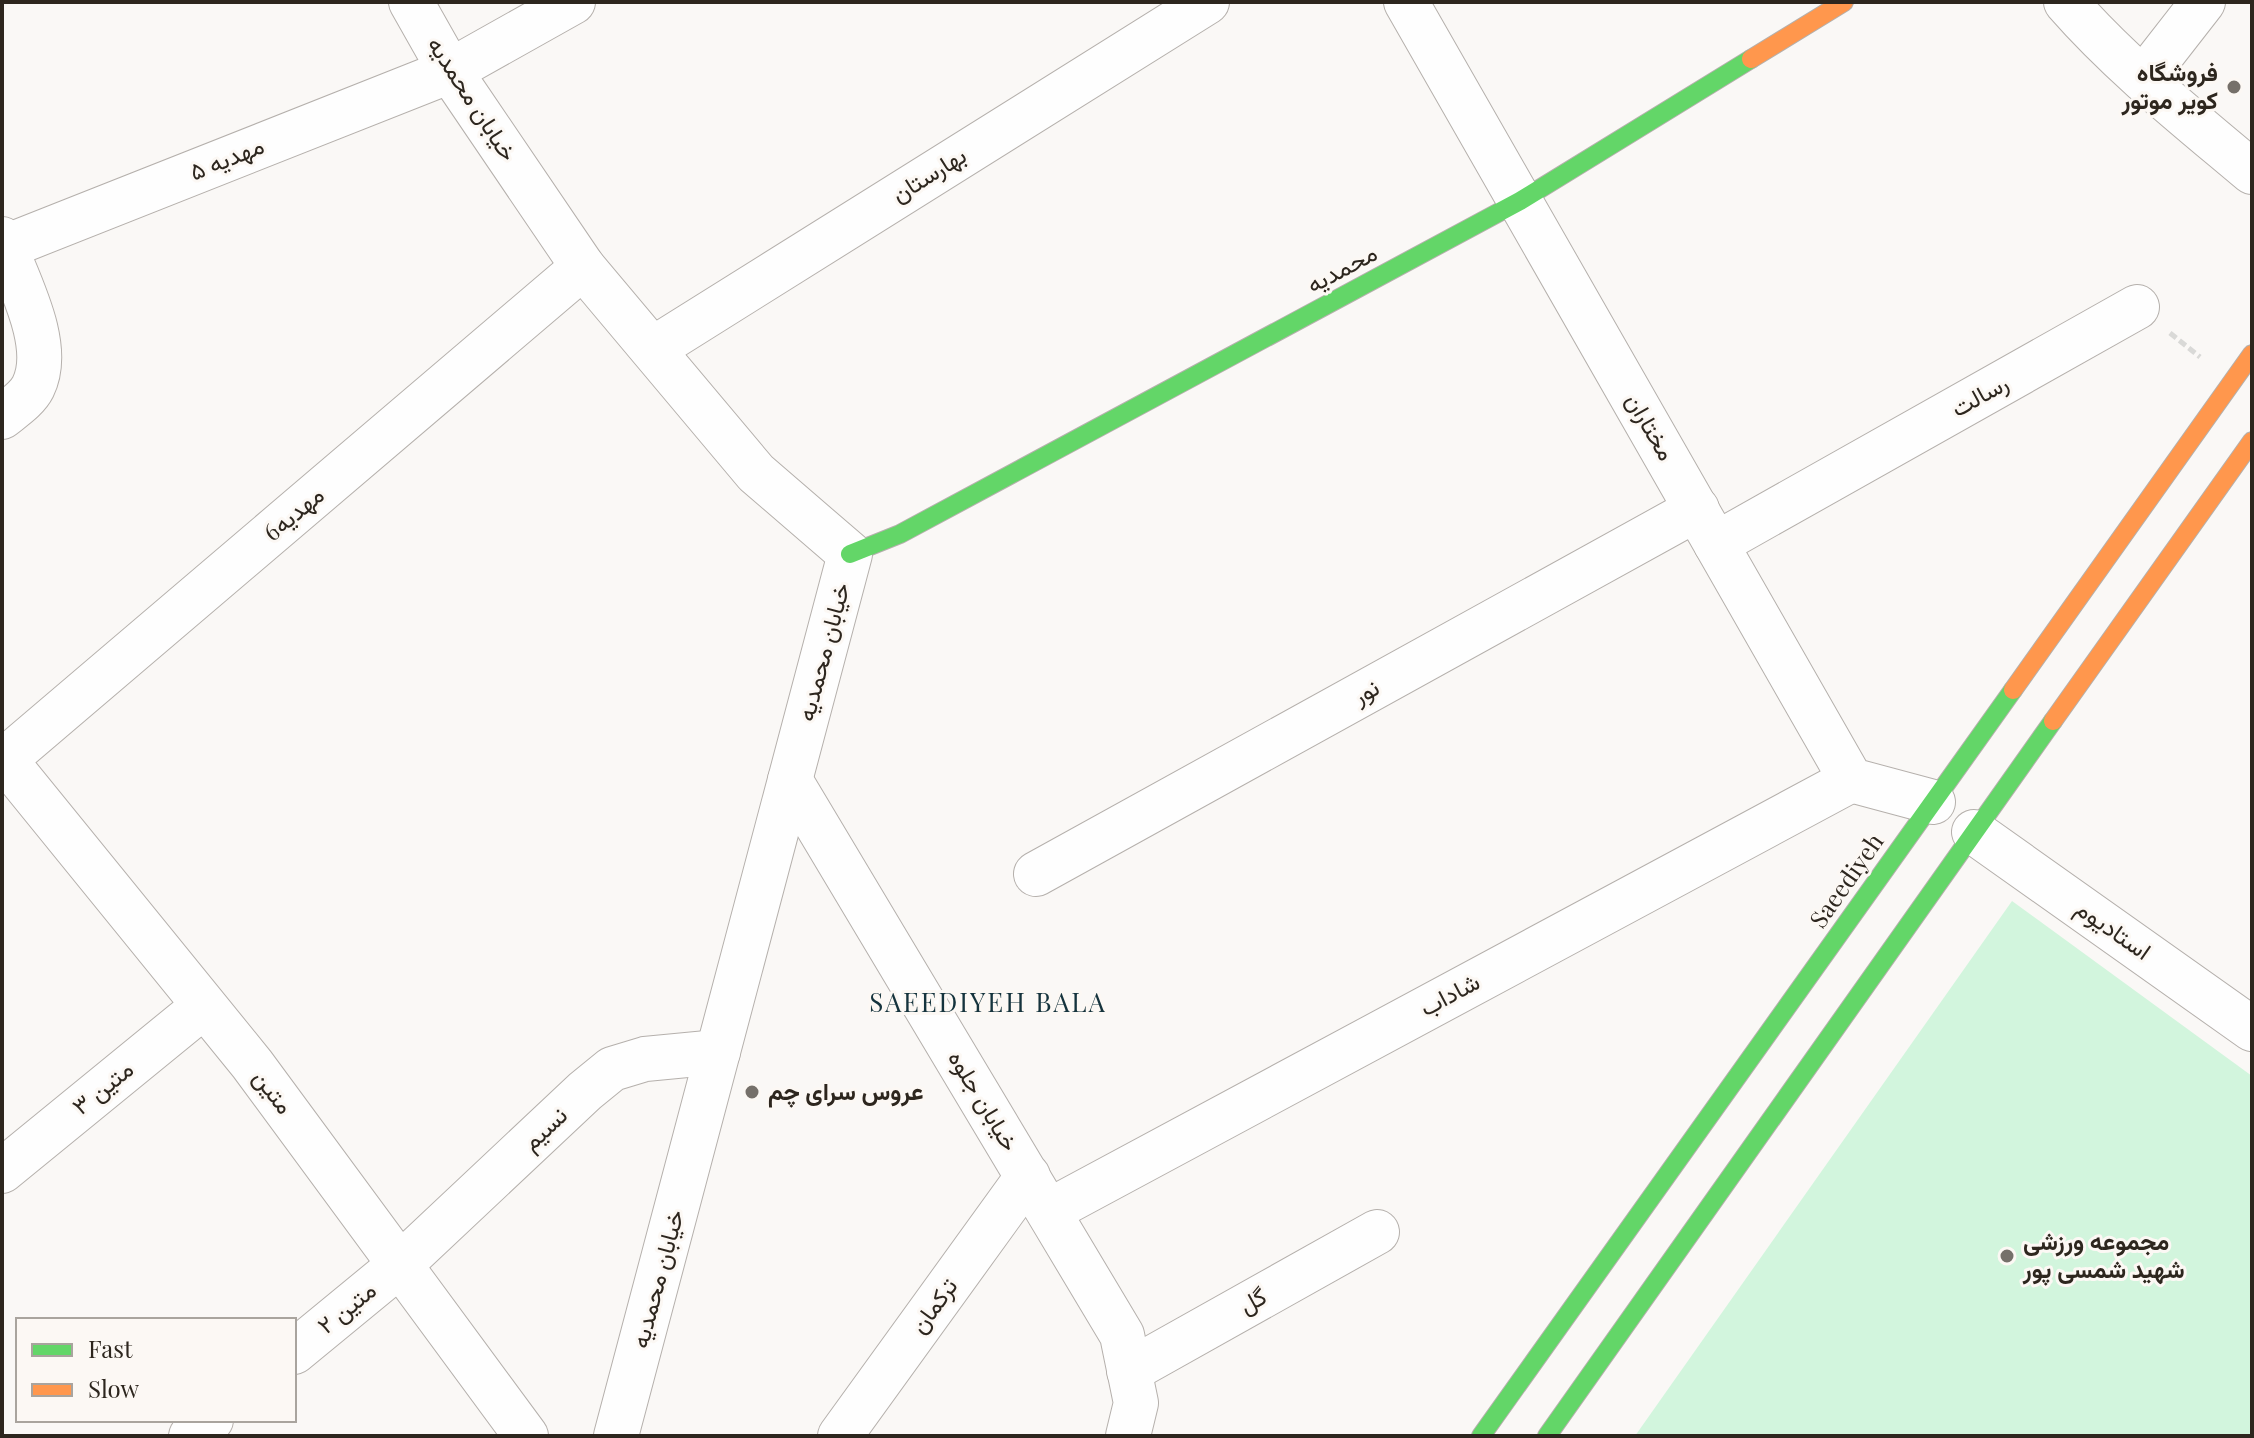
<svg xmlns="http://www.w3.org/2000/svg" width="2254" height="1438" font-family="'Playfair Display',Vazirmatn,serif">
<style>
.pitch{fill:#d2f5dd}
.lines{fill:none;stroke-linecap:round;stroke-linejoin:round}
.street-casing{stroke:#b5b0ac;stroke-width:46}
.fast-casing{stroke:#b5b0ac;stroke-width:20}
.slow-casing{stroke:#b5b0ac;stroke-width:20}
.path{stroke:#d9d9d7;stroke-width:5;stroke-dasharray:8 4;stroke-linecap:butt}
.street{stroke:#fefefe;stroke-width:44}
.fast{stroke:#63d668;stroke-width:18}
.slow{stroke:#ff974d;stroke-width:18}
.poi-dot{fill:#75706a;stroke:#fcf8f4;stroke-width:3}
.labels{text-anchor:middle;stroke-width:6;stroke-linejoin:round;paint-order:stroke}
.poi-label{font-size:24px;font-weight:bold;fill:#2d261e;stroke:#fcf8f4;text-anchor:start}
.street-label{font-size:24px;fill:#2d261e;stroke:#fcf8f4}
.neighbourhood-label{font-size:26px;letter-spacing:2px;fill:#15333d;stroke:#fcf8f4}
</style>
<rect width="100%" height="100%" fill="#faf8f6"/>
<polygon class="pitch" points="2012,901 2252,1076 2252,1436 1635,1436"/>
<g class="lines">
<defs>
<g id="street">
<polyline points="411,2 450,71 583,267 756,473 850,554 616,1436"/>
<polyline points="1406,2 1851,780 1933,802"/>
<path d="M2066,2C2121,65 2188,118 2252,172"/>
<polyline points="2143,79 2203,2"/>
<path d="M2,239C17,280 54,345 33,387C27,399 13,408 2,417"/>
<polyline points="4,243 13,244 450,71 573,2"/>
<polyline points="653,349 1207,2"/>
<polyline points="1716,544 2137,307"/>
<polyline points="5,760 252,1064 526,1436"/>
<polyline points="2,762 583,267"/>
<polyline points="790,780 1122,1335 1136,1403 1128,1436"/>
<polyline points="1974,832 2252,1029"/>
<polyline points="1036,874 1697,509"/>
<polyline points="2,1171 204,1006"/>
<polyline points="1049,1211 1851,780"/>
<polyline points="294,1352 401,1264 585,1091 612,1069 645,1059 718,1052"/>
<polyline points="1129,1371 1377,1232"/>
<polyline points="191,1436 211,1420"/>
<polyline points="840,1436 1028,1176"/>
</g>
<g id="fast">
<polyline points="850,554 900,534 1520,201 1751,59"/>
<polyline points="1481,1436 2013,690"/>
<polyline points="1547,1436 2053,721"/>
</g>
<g id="slow">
<polyline points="1751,59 1844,2"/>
<polyline points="2013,690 2252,354"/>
<polyline points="2053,721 2252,441"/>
</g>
</defs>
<use href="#street" class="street-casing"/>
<use href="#fast" class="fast-casing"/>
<use href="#slow" class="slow-casing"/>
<polyline class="path" points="2170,333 2200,357"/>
<use href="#street" class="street"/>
<use href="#fast" class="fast"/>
<use href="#slow" class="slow"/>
</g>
<g class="poi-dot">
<circle cx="2234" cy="87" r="8"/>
<circle cx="752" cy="1092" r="8"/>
<circle cx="2007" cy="1256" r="8"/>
</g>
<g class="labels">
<g class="poi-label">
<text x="2218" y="81" text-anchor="end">فروشگاه<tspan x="2218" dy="28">کویر موتور</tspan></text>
<text x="768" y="1100">عروس سرای چم</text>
<text x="2023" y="1250">مجموعه ورزشی<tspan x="2023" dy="28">شهید شمسی پور</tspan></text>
</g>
<g class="street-label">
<text transform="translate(472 99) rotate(57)" y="8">خیابان محمدیه</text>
<text transform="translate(227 159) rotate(-22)" y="8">مهدیه ۵</text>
<text transform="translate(929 175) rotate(-32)" y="8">بهارستان</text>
<text transform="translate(1342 269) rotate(-28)" y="8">محمدیه</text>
<text transform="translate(1980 396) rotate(-29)" y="8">رسالت</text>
<text transform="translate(1650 427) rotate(60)" y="8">مختاران</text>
<text transform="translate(294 514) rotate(-40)" y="8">مهدیه6</text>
<text transform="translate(824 652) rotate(-75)" y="8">خیابان محمدیه</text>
<text transform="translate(1366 692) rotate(-29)" y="8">نور</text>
<text transform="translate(1847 881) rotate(-55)" y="8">Saeediyeh</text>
<text transform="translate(2113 930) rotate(35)" y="8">استادیوم</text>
<text transform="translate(1450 995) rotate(-28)" y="8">شاداب</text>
<text transform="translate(103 1088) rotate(-39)" y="8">متین ۳</text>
<text transform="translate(273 1092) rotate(53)" y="8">متین</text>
<text transform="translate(983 1101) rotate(59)" y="8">خیابان جلوه</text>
<text transform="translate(545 1129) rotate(-43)" y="8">نسیم</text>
<text transform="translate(658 1279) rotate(-75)" y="8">خیابان محمدیه</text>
<text transform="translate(1253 1301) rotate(-29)" y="8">گل</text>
<text transform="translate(934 1306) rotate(-54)" y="8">ترکمان</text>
<text transform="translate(347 1308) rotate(-39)" y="8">متین ۲</text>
</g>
<g class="neighbourhood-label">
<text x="988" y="1012">SAEEDIYEH BALA</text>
</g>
</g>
<rect width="2254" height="1438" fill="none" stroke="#2d261e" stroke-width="8"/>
<rect x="16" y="1318" width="280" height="104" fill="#fcf8f4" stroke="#a9a49e" stroke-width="2"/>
<rect x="32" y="1344" width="40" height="12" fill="#63d668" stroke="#a9a49e" stroke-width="2"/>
<text x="88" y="1358" font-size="24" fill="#2d261e">Fast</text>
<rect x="32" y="1384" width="40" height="12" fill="#ff974d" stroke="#a9a49e" stroke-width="2"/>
<text x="88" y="1398" font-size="24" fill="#2d261e">Slow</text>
</svg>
